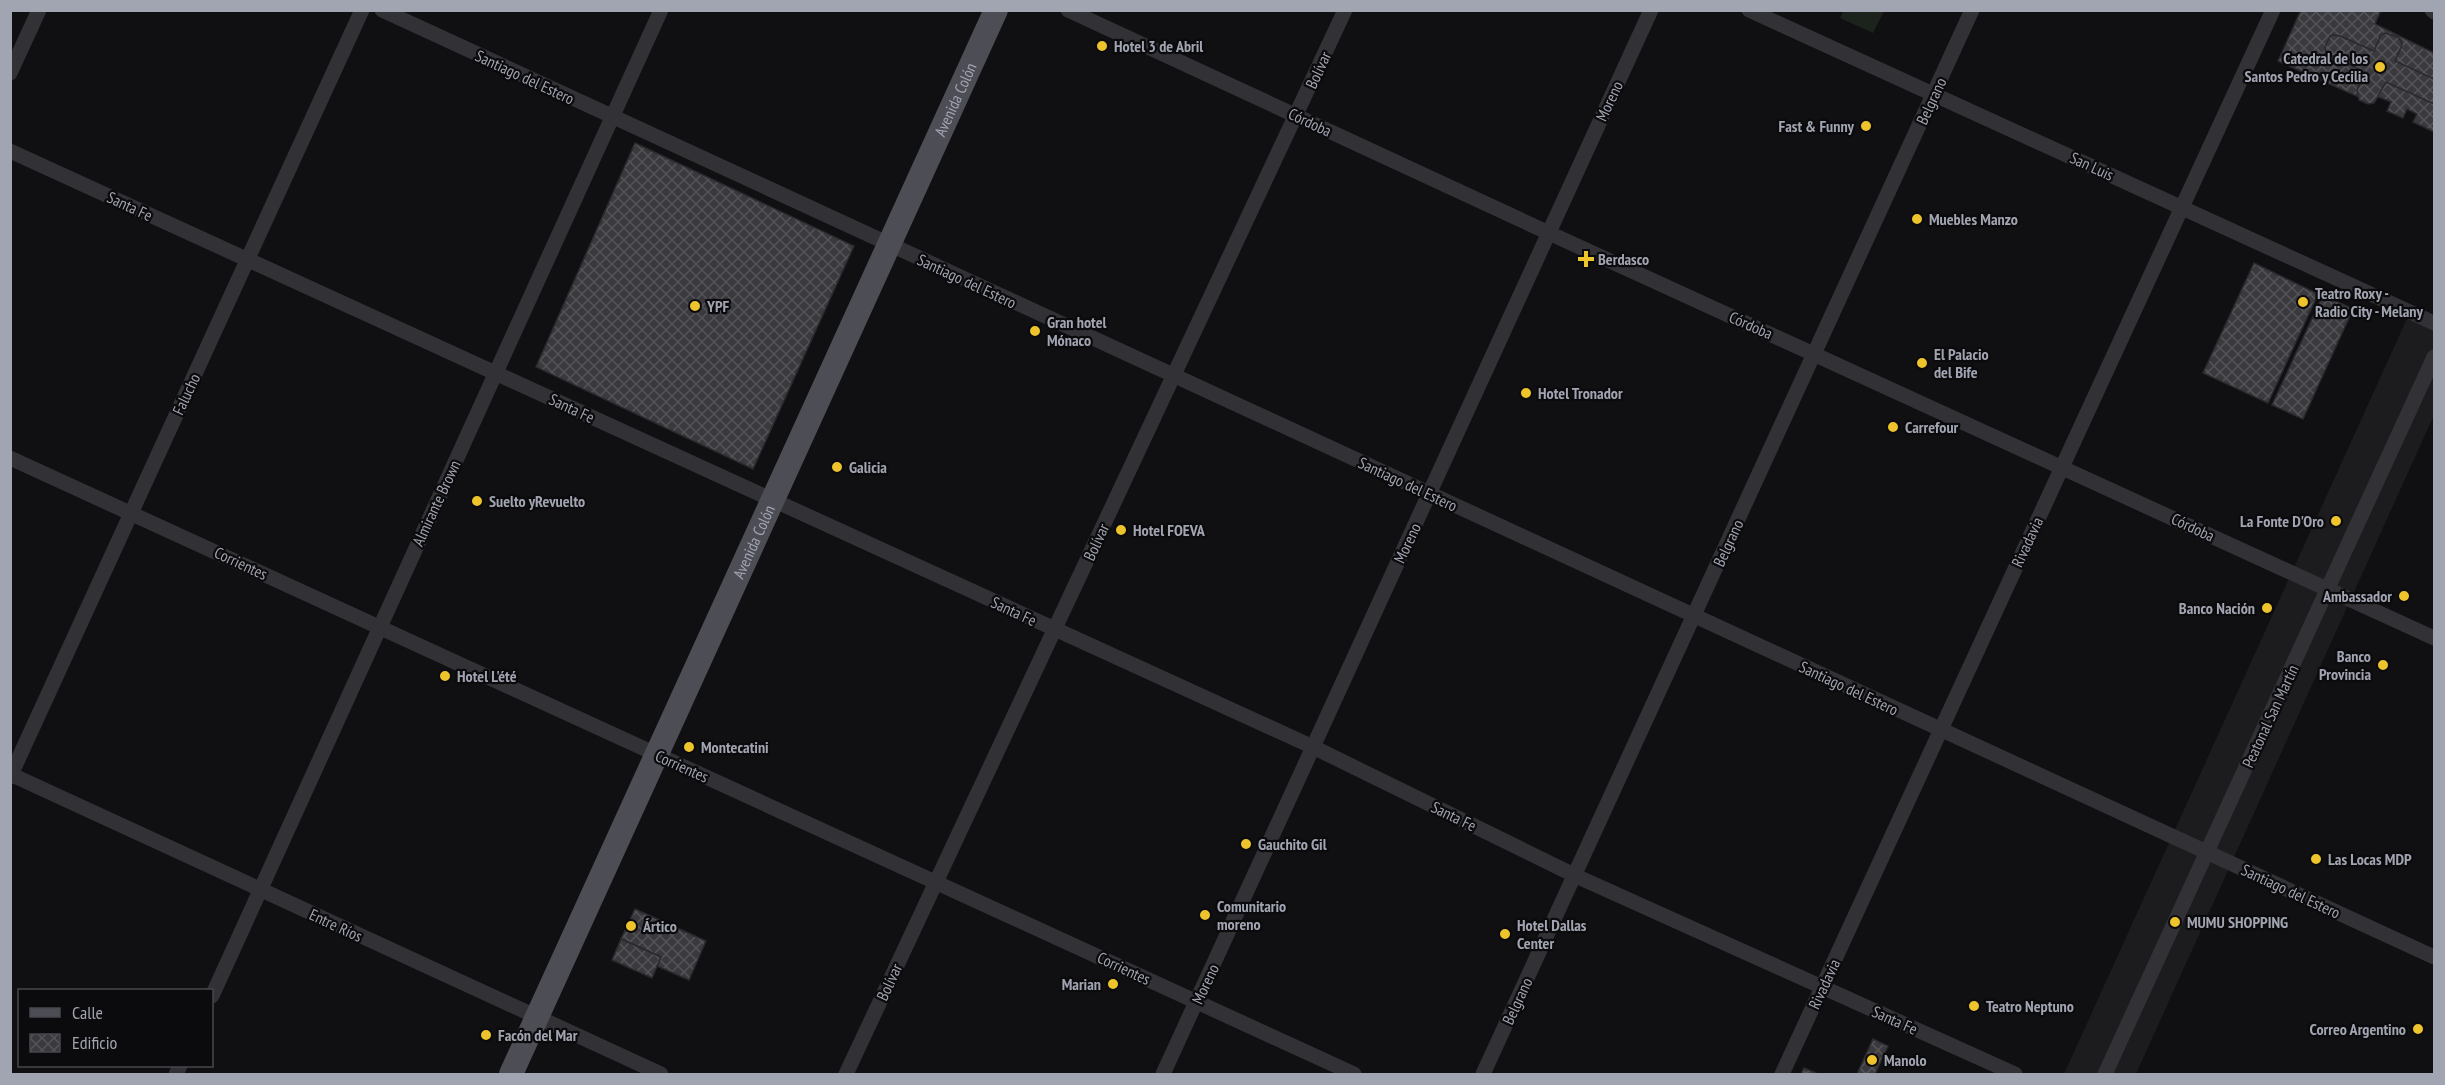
<svg xmlns="http://www.w3.org/2000/svg" width="2445" height="1085" font-family="'PT Sans Narrow',sans-serif">
<style>
.built{fill:#1c1b1e}
.park{fill:#1c231d}
.building{fill:url(#building-cross-hatch);stroke:#2a292d;stroke-width:1.5}
.lines{fill:none;stroke-linecap:round;stroke-linejoin:round}
.street{stroke:#313136;stroke-width:15}
.primary{stroke:#4d4d55;stroke-width:24}
.poi-dot{fill:#edc42b;stroke:#0b0a0c;stroke-width:2}
.labels{text-anchor:middle;stroke-width:4.5;stroke-linejoin:round;paint-order:stroke}
.poi-label{font-size:16px;font-weight:bold;fill:#a1a4b1;stroke:#0b0a0c;text-anchor:start}
.street-label{font-size:16px;fill:#a1a4b1;stroke:#0b0a0c}
</style>
<defs>
<pattern id="building-cross-hatch" width="8" height="8" patternUnits="userSpaceOnUse" patternTransform="scale(1.5)"><rect width="8" height="8" fill="#3a393e"/><path d="M0 0l8 8M0 8l8-8" fill="none" stroke="#535358"/></pattern>
</defs>
<rect width="100%" height="100%" fill="#100f11"/>
<polygon class="built" points="2410,312 2434,323 2434,415 2136,1074 2064,1074"/>
<polygon class="park" points="1844,10 1884,10 1884,11 1873,33 1840,18"/>
<g class="building">
<polygon points="2301,10 2381,10 2375,24 2434,53 2434,132 2413,122 2417,114 2407,109 2403,118 2387,111 2391,102 2379,97 2370,102 2278,61"/>
<polygon points="2385,33 2398,37 2401,41 2402,45 2395,61 2434,79 2434,104 2386,82 2374,103 2368,104 2359,100 2357,90 2365,72 2326,53 2325,47 2330,36 2333,35 2340,36 2374,51 2381,35"/>
<polygon points="635,143 854,246 753,469 536,367"/>
<polygon points="2254,263 2318,294 2268,403 2203,373"/>
<polygon points="2323,295 2353,309 2303,419 2272,405"/>
<polygon points="635,909 706,941 689,980 657,966 661,957 621,939"/>
<polygon points="621,939 661,957 652,978 612,960"/>
<polygon points="1873,1039 1888,1046 1875,1074 1857,1074"/>
<polygon points="1804,1068 1818,1074 1801,1074"/>
</g>
<g class="lines">
<g class="street">
<polyline points="382,10 2434,957"/>
<polyline points="1068,10 1549,233 2434,638"/>
<polyline points="1749,10 2434,323"/>
<polyline points="2432,10 2434,12"/>
<polyline points="10,73 39,10"/>
<polyline points="10,151 1313,747 1576,876 2015,1074"/>
<polyline points="10,458 1354,1074"/>
<polyline points="10,774 661,1074"/>
<polyline points="10,777 362,10"/>
<polyline points="212,996 661,10"/>
<polyline points="176,1074 180,1066"/>
<polyline points="846,1074 1345,10"/>
<polyline points="1163,1074 1651,10"/>
<polyline points="1483,1074 1972,10"/>
<polyline points="1782,1074 2273,10"/>
<polyline points="2105,1074 2434,357"/>
</g>
<path class="primary" id="s1" d="M511,1074L996,10"/>
</g>
<g class="poi-dot">
<circle cx="1102" cy="46" r="6"/>
<circle cx="2380" cy="67" r="6"/>
<circle cx="1866" cy="126" r="6"/>
<circle cx="1917" cy="219" r="6"/>
<path d="M1583 250h6v6h6v6h-6v6h-6v-6h-6v-6h6z"/>
<circle cx="2303" cy="302" r="6"/>
<circle cx="695" cy="306" r="6"/>
<circle cx="1035" cy="331" r="6"/>
<circle cx="1922" cy="363" r="6"/>
<circle cx="1526" cy="393" r="6"/>
<circle cx="1893" cy="427" r="6"/>
<circle cx="837" cy="467" r="6"/>
<circle cx="477" cy="501" r="6"/>
<circle cx="2336" cy="521" r="6"/>
<circle cx="1121" cy="530" r="6"/>
<circle cx="2404" cy="596" r="6"/>
<circle cx="2267" cy="608" r="6"/>
<circle cx="2383" cy="665" r="6"/>
<circle cx="445" cy="676" r="6"/>
<circle cx="689" cy="747" r="6"/>
<circle cx="1246" cy="844" r="6"/>
<circle cx="2316" cy="859" r="6"/>
<circle cx="1205" cy="915" r="6"/>
<circle cx="2175" cy="922" r="6"/>
<circle cx="631" cy="926" r="6"/>
<circle cx="1505" cy="934" r="6"/>
<circle cx="1113" cy="984" r="6"/>
<circle cx="1974" cy="1006" r="6"/>
<circle cx="2418" cy="1029" r="6"/>
<circle cx="486" cy="1035" r="6"/>
<circle cx="1872" cy="1060" r="6"/>
</g>
<g class="labels">
<g class="poi-label">
<text x="1114" y="52">Hotel 3 de Abril</text>
<text x="2368" y="64" text-anchor="end">Catedral de los<tspan x="2368" dy="18">Santos Pedro y Cecilia</tspan></text>
<text x="1854" y="132" text-anchor="end">Fast &amp; Funny</text>
<text x="1929" y="225">Muebles Manzo</text>
<text x="1598" y="265">Berdasco</text>
<text x="2315" y="299">Teatro Roxy -<tspan x="2315" dy="18">Radio City - Melany</tspan></text>
<text x="707" y="312">YPF</text>
<text x="1047" y="328">Gran hotel<tspan x="1047" dy="18">Mónaco</tspan></text>
<text x="1934" y="360">El Palacio<tspan x="1934" dy="18">del Bife</tspan></text>
<text x="1538" y="399">Hotel Tronador</text>
<text x="1905" y="433">Carrefour</text>
<text x="849" y="473">Galicia</text>
<text x="489" y="507">Suelto yRevuelto</text>
<text x="2324" y="527" text-anchor="end">La Fonte D'Oro</text>
<text x="1133" y="536">Hotel FOEVA</text>
<text x="2392" y="602" text-anchor="end">Ambassador</text>
<text x="2255" y="614" text-anchor="end">Banco Nación</text>
<text x="2371" y="662" text-anchor="end">Banco<tspan x="2371" dy="18">Provincia</tspan></text>
<text x="457" y="682">Hotel L'été</text>
<text x="701" y="753">Montecatini</text>
<text x="1258" y="850">Gauchito Gil</text>
<text x="2328" y="865">Las Locas MDP</text>
<text x="1217" y="912">Comunitario<tspan x="1217" dy="18">moreno</tspan></text>
<text x="2187" y="928">MUMU SHOPPING</text>
<text x="1517" y="931">Hotel Dallas<tspan x="1517" dy="18">Center</tspan></text>
<text x="643" y="932">Ártico</text>
<text x="1101" y="990" text-anchor="end">Marian</text>
<text x="1986" y="1012">Teatro Neptuno</text>
<text x="2406" y="1035" text-anchor="end">Correo Argentino</text>
<text x="498" y="1041">Facón del Mar</text>
<text x="1884" y="1066">Manolo</text>
</g>
<g class="street-label">
<text transform="translate(1318 70) rotate(-65)" y="6">Bolívar</text>
<text transform="translate(525 77) rotate(25)" y="6">Santiago del Estero</text>
<text dy="6" stroke="none"><textPath href="#s1" startOffset="1071">Avenida Colón</textPath></text>
<text transform="translate(1609 101) rotate(-65)" y="6">Moreno</text>
<text transform="translate(1931 101) rotate(-65)" y="6">Belgrano</text>
<text transform="translate(1310 122) rotate(25)" y="6">Córdoba</text>
<text transform="translate(2092 166) rotate(25)" y="6">San Luis</text>
<text transform="translate(130 206) rotate(25)" y="6">Santa Fe</text>
<text transform="translate(967 281) rotate(25)" y="6">Santiago del Estero</text>
<text transform="translate(1751 325) rotate(24)" y="6">Córdoba</text>
<text transform="translate(186 394) rotate(-65)" y="6">Falucho</text>
<text transform="translate(572 408) rotate(25)" y="6">Santa Fe</text>
<text transform="translate(1408 484) rotate(25)" y="6">Santiago del Estero</text>
<text transform="translate(436 503) rotate(-65)" y="6">Almirante Brown</text>
<text transform="translate(2193 527) rotate(25)" y="6">Córdoba</text>
<text dy="6" stroke="none"><textPath href="#s1" startOffset="585">Avenida Colón</textPath></text>
<text transform="translate(1096 542) rotate(-65)" y="6">Bolívar</text>
<text transform="translate(2027 542) rotate(-65)" y="6">Rivadavia</text>
<text transform="translate(1407 543) rotate(-65)" y="6">Moreno</text>
<text transform="translate(1728 543) rotate(-65)" y="6">Belgrano</text>
<text transform="translate(241 563) rotate(25)" y="6">Corrientes</text>
<text transform="translate(1014 611) rotate(25)" y="6">Santa Fe</text>
<text transform="translate(1849 688) rotate(25)" y="6">Santiago del Estero</text>
<text transform="translate(2270 716) rotate(-65)" y="6">Peatonal San Martín</text>
<text transform="translate(682 766) rotate(24)" y="6">Corrientes</text>
<text transform="translate(1454 816) rotate(26)" y="6">Santa Fe</text>
<text transform="translate(2291 891) rotate(25)" y="6">Santiago del Estero</text>
<text transform="translate(336 925) rotate(25)" y="6">Entre Ríos</text>
<text transform="translate(1124 968) rotate(25)" y="6">Corrientes</text>
<text transform="translate(889 982) rotate(-65)" y="6">Bolívar</text>
<text transform="translate(1205 984) rotate(-65)" y="6">Moreno</text>
<text transform="translate(1824 984) rotate(-65)" y="6">Rivadavia</text>
<text transform="translate(1517 1001) rotate(-65)" y="6">Belgrano</text>
<text transform="translate(1895 1020) rotate(24)" y="6">Santa Fe</text>
</g>
</g>
<rect width="2445" height="1085" fill="none" stroke="#a1a4b1" stroke-width="24"/>
<rect x="18" y="989" width="195" height="78" fill="#0b0a0c" stroke="#47484e" stroke-width="1.5"/>
<rect x="30" y="1008" width="30" height="9" fill="#4d4d55" stroke="#47484e" stroke-width="1.5"/>
<text x="72" y="1019" font-size="18" fill="#a1a4b1">Calle</text>
<rect x="30" y="1034" width="30" height="18" fill="url(#building-cross-hatch)" stroke="#47484e" stroke-width="1.5"/>
<text x="72" y="1049" font-size="18" fill="#a1a4b1">Edificio</text>
</svg>
